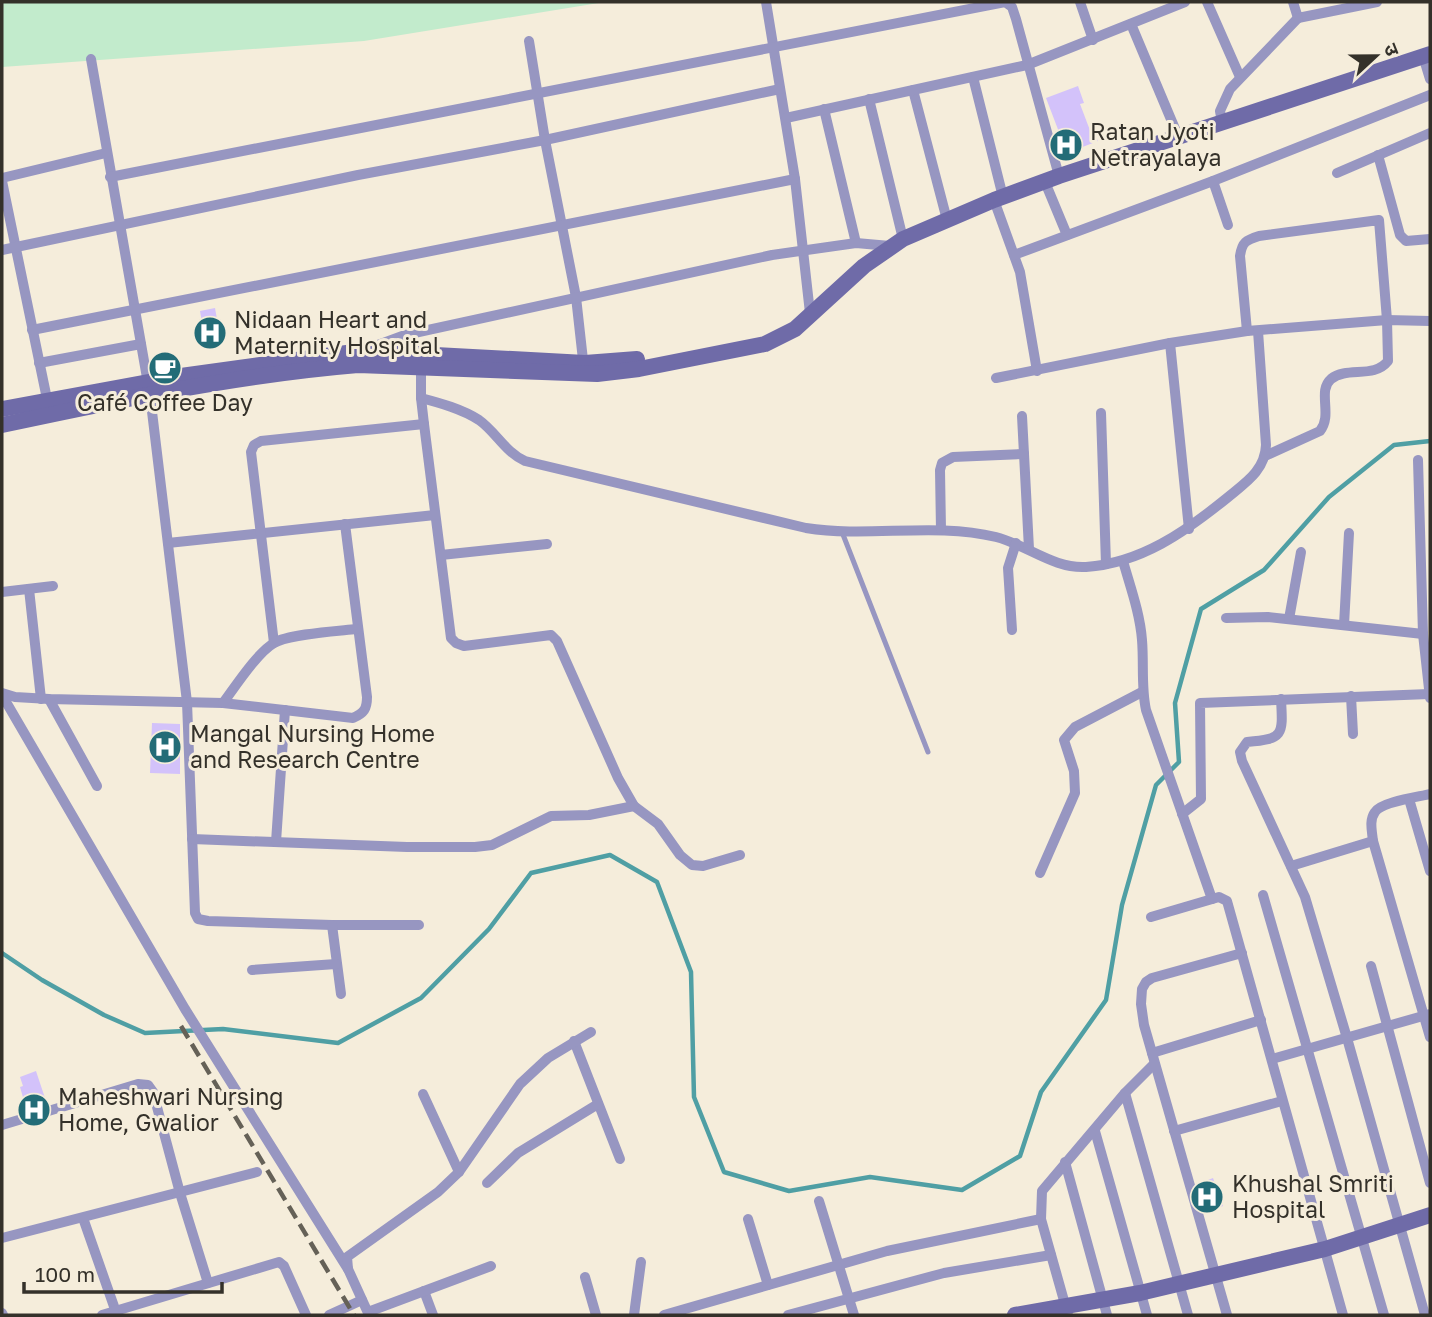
<svg xmlns="http://www.w3.org/2000/svg" width="1432" height="1317" font-family="'Golos Text','Noto Sans Devanagari',sans-serif">
<style>
.green{fill:#c2ebcc}
.lines{fill:none;stroke-linecap:round;stroke-linejoin:round}
.stream{stroke:#4f9fa4;stroke-width:4.5}
.building{fill:#d3c2fa}
.lane{stroke:#9796c1;stroke-width:5}
.street{stroke:#9796c1;stroke-width:10}
.secondary{stroke:#6f6ba8;stroke-width:16}
.rail{stroke:#656157;stroke-width:4.5;stroke-dasharray:14 7;stroke-linecap:butt}
.labels{text-anchor:middle;stroke-width:6;stroke-linejoin:round;paint-order:stroke}
.poi-label{font-size:23px;fill:#34312a;stroke:#f5eddb;text-anchor:start}
</style>
<rect width="100%" height="100%" fill="#f5eddb"/>
<polygon class="green" points="2,2 605,2 364,41 2,67"/>
<g class="lines">
<polyline class="stream" points="2,953 42,980 104,1015 145,1033 223,1029 338,1043 421,998 489,929 531,873 610,855 657,882 691,972 694,1097 724,1172 789,1191 870,1177 962,1190 1020,1156 1041,1092 1106,1000 1122,905 1156,785 1179,762 1175,703 1201,609 1264,570 1329,497 1394,445 1430,441"/>
</g>
<g class="building">
<polygon points="1078,86 1084,103 1080,104 1091,133 1095,132 1098,141 1067,153 1046,98"/>
<polygon points="215,308 221,342 206,345 200,311"/>
<polygon points="152,723 180,724 180,774 150,773"/>
<polygon points="36,1071 46,1101 29,1107 27,1100 24,1101 20,1087 23,1086 20,1077"/>
<polygon points="1213,1178 1223,1206 1206,1213 1198,1184"/>
</g>
<g class="lines">
<polyline class="lane" points="842,532 928,752"/>
<g class="street">
<polyline points="766,2 795,179 810,313"/>
<polyline points="1080,2 1093,40"/>
<polyline points="1207,2 1240,77"/>
<polyline points="1293,2 1298,18 1377,2"/>
<polyline points="1131,24 1178,136"/>
<polyline points="529,41 545,140 576,297 584,369"/>
<polyline points="1423,56 1430,79"/>
<polyline points="91,59 150,395 187,702 195,913 198,919 208,921 332,925 419,925"/>
<polyline points="973,77 1003,197"/>
<polyline points="913,90 947,220"/>
<polyline points="869,99 903,239"/>
<polyline points="824,109 856,243"/>
<polyline points="786,118 1027,65 1185,2"/>
<polyline points="1222,122 1220,111 1230,89 1298,18"/>
<polyline points="1378,155 1400,235 1406,241 1430,239"/>
<polyline points="1337,173 1430,133"/>
<polyline points="110,177 1005,2 1012,7 1016,19 1059,176"/>
<polyline points="2,178 106,153"/>
<polyline points="2,181 47,399"/>
<polyline points="1213,181 1228,225"/>
<polyline points="1045,182 1067,235"/>
<polyline points="994,200 1020,272 1037,371"/>
<polyline points="2,250 358,175 545,140 780,89"/>
<polyline points="1014,255 1213,181 1430,95"/>
<polyline points="32,330 795,179"/>
<path d="M1247,331L1240,256C1242,242 1246,240 1259,236L1379,220L1387,320L1388,361C1374,379 1347,366 1331,379C1317,391 1333,415 1320,431L1265,456"/>
<polyline points="1170,343 1189,529"/>
<polyline points="367,349 405,335 772,255 856,243 890,246"/>
<polyline points="39,363 141,344"/>
<polyline points="421,364 421,398 424,424 451,638 456,643 464,646 551,635 557,641 618,778 634,806 658,824 680,855 692,865 703,866 740,855"/>
<polyline points="996,378 1170,343 1247,331 1387,320 1430,321"/>
<path d="M421,398C440,403 462,409 479,420C496,432 505,452 525,461L806,528C869,538 933,522 996,537C1027,545 1054,569 1086,567C1141,563 1185,532 1227,498C1245,483 1265,471 1266,445L1258,331"/>
<polyline points="1101,413 1106,564"/>
<polyline points="1022,416 1029,549"/>
<polyline points="1418,460 1423,634 1430,698"/>
<polyline points="941,530 940,470 942,463 953,457 1024,454"/>
<polyline points="168,543 435,515"/>
<polyline points="441,555 547,544"/>
<path d="M1123,561C1130,586 1140,613 1142,640C1144,664 1141,687 1146,710L1212,899"/>
<polyline points="29,589 41,699"/>
<polyline points="2,592 53,586"/>
<polyline points="1226,618 1268,617 1423,634"/>
<polyline points="1289,619 1301,552"/>
<polyline points="1344,625 1349,533"/>
<polyline points="1012,630 1008,568 1016,543"/>
<polyline points="274,643 251,452 254,445 261,441 424,424"/>
<path d="M2,693L15,697L49,699L223,703L353,718C364,713 367,709 367,697L345,524"/>
<polyline points="2,695 185,1009 348,1269"/>
<polyline points="1351,696 1353,734"/>
<polyline points="49,699 97,786"/>
<path d="M1281,699C1283,735 1284,739 1247,742L1240,752L1242,761L1305,897L1347,1038L1425,1315"/>
<path d="M223,703C235,687 257,653 274,643C288,634 338,631 356,629"/>
<path d="M1430,794C1418,797 1381,802 1375,812C1369,820 1372,831 1373,841L1430,1037"/>
<polyline points="1409,799 1430,871"/>
<polyline points="1182,814 1201,799 1200,703 1429,694"/>
<polyline points="192,839 407,847 475,847 492,845 551,816 589,815 634,806"/>
<polyline points="276,842 285,710"/>
<polyline points="1291,866 1373,841"/>
<polyline points="1040,873 1075,793 1074,771 1064,740 1075,727 1142,692"/>
<polyline points="1263,895 1384,1315"/>
<polyline points="1151,917 1219,897 1227,901 1343,1315"/>
<polyline points="332,925 341,994"/>
<polyline points="1371,966 1430,1183"/>
<polyline points="252,970 336,964"/>
<polyline points="574,1041 620,1159"/>
<polyline points="1152,1053 1261,1020"/>
<polyline points="1272,1059 1430,1014"/>
<polyline points="1125,1093 1188,1315"/>
<polyline points="423,1094 459,1172"/>
<polyline points="2,1125 138,1084 148,1085 153,1092 180,1193 208,1283"/>
<polyline points="1095,1131 1147,1315"/>
<polyline points="1174,1131 1282,1101"/>
<polyline points="1065,1162 1107,1315"/>
<polyline points="487,1183 518,1153 598,1104"/>
<polyline points="819,1201 854,1315"/>
<polyline points="83,1218 117,1315"/>
<polyline points="748,1219 768,1285"/>
<polyline points="2,1238 257,1172"/>
<polyline points="585,1277 596,1315"/>
<polyline points="424,1291 433,1315"/>
<polyline points="368,1312 491,1266"/>
<polyline points="2,1313 3,1315"/>
<polyline points="102,1315 279,1262 284,1266 306,1315"/>
<polyline points="329,1315 362,1300"/>
<polyline points="369,1315 348,1269 347,1257 438,1192 459,1172 520,1084 548,1058 591,1032"/>
<polyline points="634,1315 641,1262"/>
<polyline points="664,1315 887,1251 1041,1219"/>
<polyline points="788,1315 944,1273 1051,1255"/>
<polyline points="1068,1315 1041,1219 1042,1191 1125,1093 1154,1064"/>
<polyline points="1227,1315 1144,1025 1141,1004 1142,989 1146,982 1152,978 1242,953"/>
</g>
<g class="secondary">
<polyline points="2,409 181,376 361,351 585,363 637,359"/>
<path d="M2,425C119,400 238,375 358,365L597,374L639,369L765,344L795,329L864,266L903,239L994,200L1059,176L1430,54"/>
<polyline points="1015,1315 1140,1293 1325,1249 1430,1215"/>
</g>
<polyline class="rail" points="181,1026 354,1315"/>
</g>
<defs>
<symbol id="hospital-disc" viewBox="-11 -11 22 22"><circle r="9.5" fill="#236c77" stroke="#f5eddb"/><path d="M-5-5h3v3.5h4V-5h3V5h-3V1.5h-4V5h-3Z" fill="#fff"/></symbol>
<symbol id="cafe-disc" viewBox="-11 -11 22 22"><circle r="9.5" fill="#236c77" stroke="#f5eddb"/><path d="M-5.5-4.5H6V0H3Q3 3.5 0 3.5H-2.5Q-5.5 3.5-5.5 0ZM3-3.2v2h1.7v-2ZM-6 4.5H4V6H-6Z" fill="#fff"/></symbol>
</defs>
<g fill-rule="evenodd">
<use href="#hospital-disc" x="1047" y="126" width="38" height="38"/>
<use href="#hospital-disc" x="191" y="314" width="38" height="38"/>
<use href="#cafe-disc" x="146" y="349" width="38" height="38"/>
<use href="#hospital-disc" x="146" y="728" width="38" height="38"/>
<use href="#hospital-disc" x="15" y="1091" width="38" height="38"/>
<use href="#hospital-disc" x="1188" y="1178" width="38" height="38"/>
</g>
<g class="labels">
<g class="poi-label">
<text x="1090" y="140">Ratan Jyoti<tspan x="1090" dy="26">Netrayalaya</tspan></text>
<text x="234" y="328">Nidaan Heart and<tspan x="234" dy="26">Maternity Hospital</tspan></text>
<text x="165" y="411" text-anchor="middle">Café Coffee Day</text>
<text x="190" y="742">Mangal Nursing Home<tspan x="190" dy="26">and Research Centre</tspan></text>
<text x="58" y="1105">Maheshwari Nursing<tspan x="58" dy="26">Home, Gwalior</tspan></text>
<text x="1232" y="1192">Khushal Smriti<tspan x="1232" dy="26">Hospital</tspan></text>
</g>
</g>
<rect width="1432" height="1317" fill="none" stroke="#34312a" stroke-width="7"/>
<g transform="translate(1376 56) rotate(68)" stroke="#f5eddb" stroke-width="5" paint-order="stroke">
<path d="M0-5L12 26L0 18L-12 26Z" fill="#34312a"/>
<text y="-10" font-size="19" font-weight="bold" text-anchor="middle" fill="#34312a">उ</text>
</g>
<path d="M24 1282v10h198v-10" fill="none" stroke="#34312a" stroke-width="3.5"/>
<text x="35" y="1282" font-size="21" fill="#34312a" stroke="#f5eddb" stroke-width="5" paint-order="stroke">100 m</text>
</svg>
